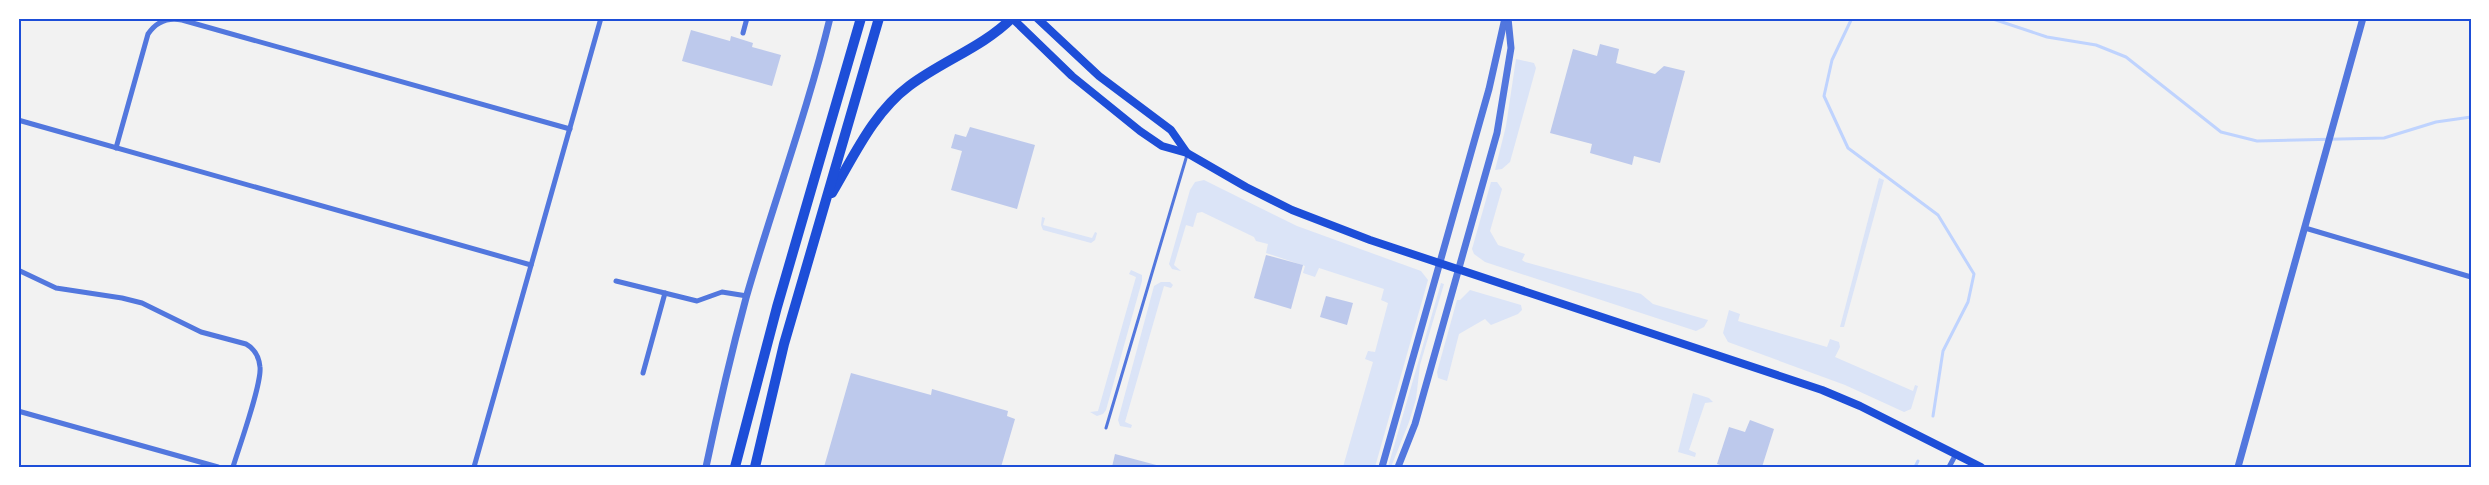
<svg xmlns="http://www.w3.org/2000/svg" width="2489" height="485" font-family="Figtree,sans-serif">
<style>
.green{fill:#dbe4f7}
.lines{fill:none;stroke-linecap:round;stroke-linejoin:round}
.stream{stroke:#bfd3fe;stroke-width:3}
.building{fill:#bdc9ec}
.service{stroke:#5277de;stroke-width:3}
.minor{stroke:#5277de;stroke-width:5}
.tertiary{stroke:#5277de;stroke-width:7}
.secondary{stroke:#1d4ed8;stroke-width:8}
.motorway{stroke:#1d4ed8;stroke-width:10}
.neatline{fill:none;stroke:#1d4ed8;stroke-width:2}
</style>
<rect width="100%" height="100%" fill="#f2f2f2"/>
<g class="green">
<polygon points="1516,59 1534,63 1536,68 1510,162 1502,169 1495,170 1506,126"/>
<polygon points="1879,178 1884,180 1844,327 1840,327"/>
<polygon points="1204,180 1297,226 1421,271 1428,280 1375,467 1343,467 1373,362 1365,359 1368,351 1375,352 1388,303 1381,300 1384,289 1319,268 1315,277 1303,273 1305,266 1266,253 1268,244 1256,241 1254,237 1202,212 1197,213 1193,227 1186,225 1174,265 1181,271 1172,269 1169,264 1190,190 1195,182"/>
<polygon points="1491,182 1497,182 1502,189 1490,231 1498,245 1525,254 1522,260 1525,262 1641,294 1653,304 1708,320 1704,327 1696,331 1485,262 1474,254 1472,249"/>
<polygon points="1042,217 1045,218 1043,225 1092,238 1095,232 1097,233 1095,240 1091,243 1043,230 1041,225"/>
<polygon points="1131,270 1142,275 1142,281 1106,410 1103,414 1097,416 1090,412 1098,411 1136,277 1129,274"/>
<polygon points="1161,282 1170,282 1173,285 1171,288 1164,286 1125,422 1132,425 1131,428 1120,426 1118,420 1154,286"/>
<polygon points="1441,283 1444,284 1420,365 1416,399 1409,422 1391,467 1388,467"/>
<polygon points="1470,290 1521,305 1522,310 1518,314 1491,325 1485,319 1459,334 1447,381 1438,378 1437,372 1457,300 1460,300"/>
<polygon points="1729,310 1740,314 1738,321 1827,347 1830,339 1839,342 1840,347 1835,357 1913,391 1915,385 1918,386 1911,409 1904,412 1845,385 1728,342 1723,333"/>
<polygon points="1693,393 1709,398 1713,402 1705,403 1689,450 1696,453 1695,457 1678,452"/>
</g>
<g class="lines">
<g class="stream">
<polyline points="1852,18 1832,60 1824,96 1848,148 1938,215 1974,274 1968,302 1943,351 1933,416"/>
<polyline points="1990,18 2047,37 2096,45 2126,57 2221,132 2257,141 2384,138 2436,122 2471,117"/>
<polyline points="1915,467 1918,461"/>
</g>
</g>
<g class="building">
<polygon points="691,30 730,41 731,36 753,43 752,47 781,55 772,86 682,61"/>
<polygon points="1600,44 1619,49 1616,63 1655,74 1664,66 1685,71 1660,163 1634,156 1632,165 1590,153 1592,144 1550,133 1573,49 1597,56"/>
<polygon points="970,127 1035,145 1017,209 951,190 962,151 951,148 955,134 966,137"/>
<polygon points="1266,255 1303,265 1291,309 1254,298"/>
<polygon points="1326,296 1353,303 1347,325 1320,317"/>
<polygon points="851,373 931,395 932,389 1008,411 1007,416 1015,419 1001,467 824,467"/>
<polygon points="1750,420 1774,429 1762,467 1727,467 1717,464 1729,427 1745,432"/>
<polygon points="1115,454 1160,466 1160,467 1112,467"/>
</g>
<g class="lines">
<polyline class="service" points="1106,428 1187,155"/>
<g class="minor">
<polyline points="743,33 747,18"/>
<polyline points="18,120 531,265"/>
<path d="M116,148L148,34C156,22 167,17 182,20L570,129"/>
<polyline points="2305,228 2471,277"/>
<path d="M18,270L56,288L122,298L142,303L201,332L246,344C255,349 259,356 260,367C262,384 239,447 233,467"/>
<polyline points="616,281 697,301 722,292 747,296"/>
<polyline points="643,373 665,293"/>
<polyline points="18,411 218,467"/>
<polyline points="474,467 601,18"/>
<polyline points="1949,467 1956,454"/>
</g>
<g class="tertiary">
<path d="M706,467C718,410 731,354 746,298C773,204 807,113 830,18"/>
<polyline points="1382,467 1489,89 1505,18"/>
<polyline points="1398,467 1415,424 1497,133 1511,48 1508,18"/>
<polyline points="2238,467 2363,18"/>
</g>
<g class="secondary">
<polyline points="1012,18 1072,76 1140,131 1162,146 1187,153 1246,187 1292,210 1370,240 1822,390 1860,406 1981,467"/>
<polyline points="1037,18 1099,76 1171,130 1187,153"/>
</g>
<g class="motorway">
<path d="M832,193C854,156 873,113 909,86C942,61 983,47 1012,18"/>
<polyline points="735,467 777,307 861,18"/>
<polyline points="755,467 784,344 879,18"/>
</g>
</g>
<rect width="2489" height="485" fill="none" stroke="#ffffff" stroke-width="39"/>
<rect x="20" y="20" width="2450" height="446" class="neatline"/>
</svg>
